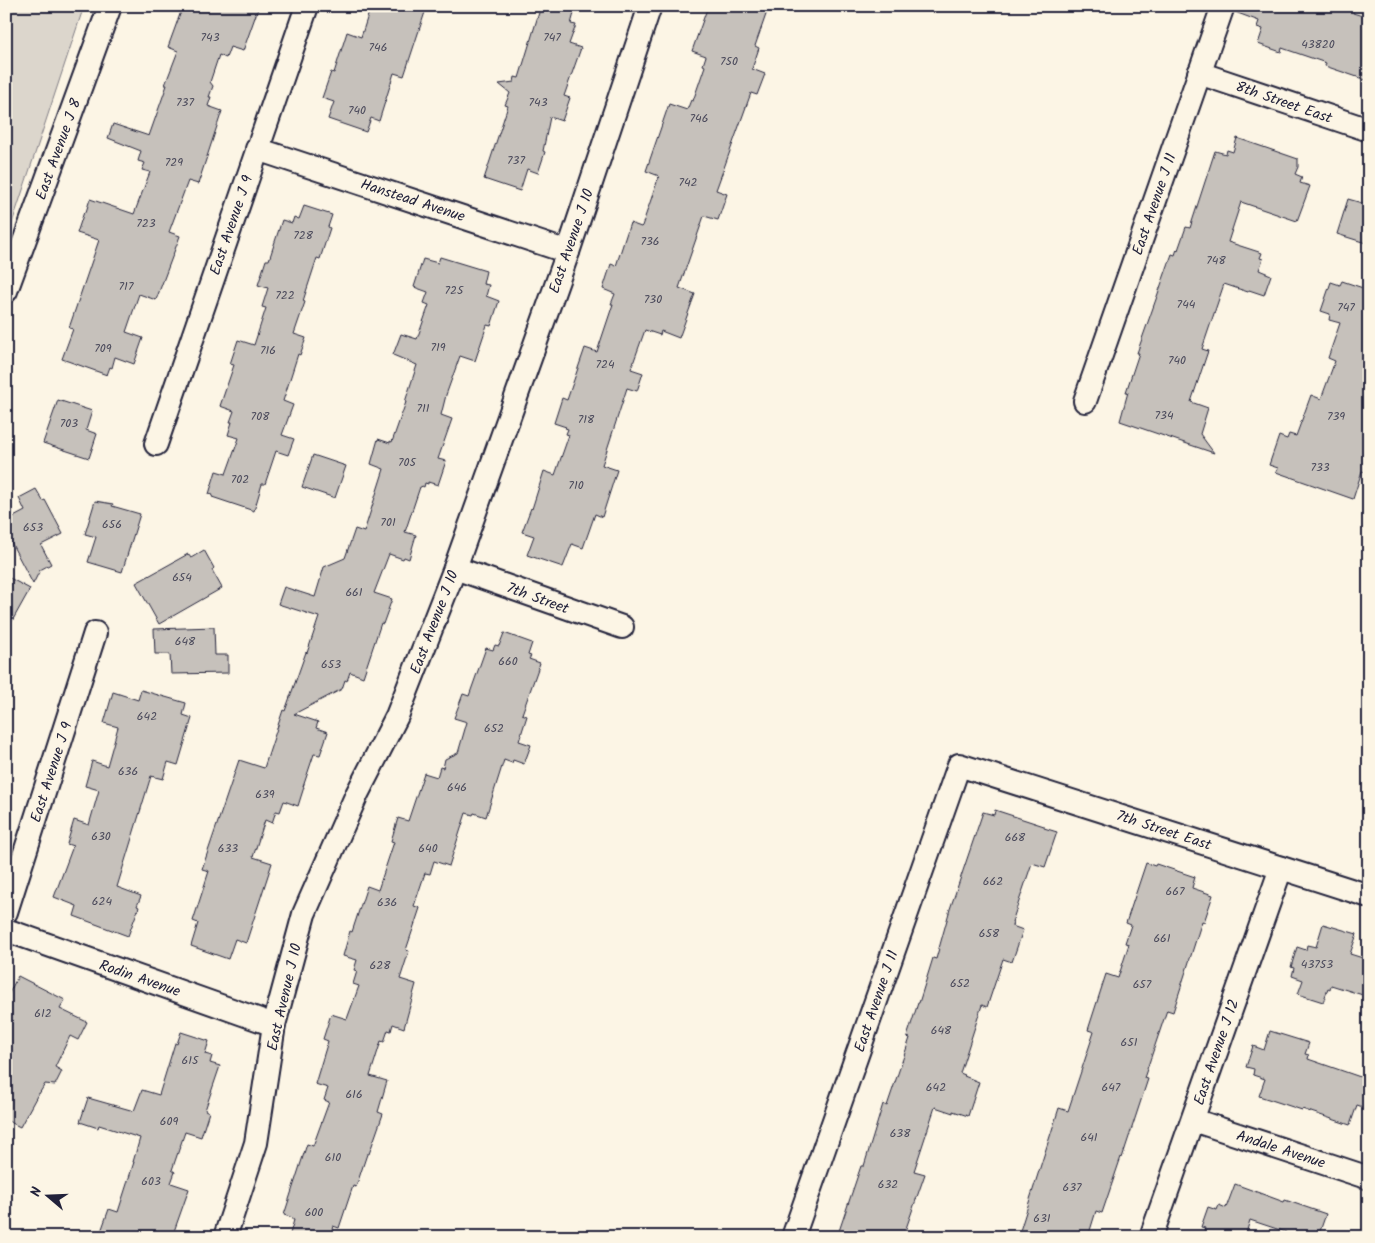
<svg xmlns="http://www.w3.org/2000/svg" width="1375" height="1243" font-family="Kalam,sans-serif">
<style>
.green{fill:#dcd6cc;stroke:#7f7c84}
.building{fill:#c6c1bb;stroke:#22223b}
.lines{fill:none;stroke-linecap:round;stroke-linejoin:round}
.minor-casing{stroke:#22223b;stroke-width:26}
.minor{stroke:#fcf5e5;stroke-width:22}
.labels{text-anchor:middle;stroke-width:4;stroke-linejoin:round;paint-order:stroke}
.number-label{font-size:12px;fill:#4b4a5b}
.street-label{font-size:15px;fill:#22223b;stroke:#fcf5e5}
</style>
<rect width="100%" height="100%" fill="#fcf5e5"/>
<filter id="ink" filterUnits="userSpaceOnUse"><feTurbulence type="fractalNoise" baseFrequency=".02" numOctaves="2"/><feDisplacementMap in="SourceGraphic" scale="10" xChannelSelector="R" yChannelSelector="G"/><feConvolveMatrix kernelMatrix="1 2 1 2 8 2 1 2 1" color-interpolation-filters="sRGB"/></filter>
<g filter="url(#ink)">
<polygon class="green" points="6,6 84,6 6,241"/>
<g class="building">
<polygon points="183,6 259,6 243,51 230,47 226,58 219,55 210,82 213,86 209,97 211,97 208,106 222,111 198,184 188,181 169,232 180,236 156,300 139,294 126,332 143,338 134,364 115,357 112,368 110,367 107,375 62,359 73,329 69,328 99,240 77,233 84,212 86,212 90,199 134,214 150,172 142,170 145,163 138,161 141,151 108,138 113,124 149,136 167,85 165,85 178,51 168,47"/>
<polygon points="371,6 427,6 404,76 394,73 379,121 371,118 366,132 328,119 334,102 322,98 331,72 334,73 347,32 361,37"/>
<polygon points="541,6 576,6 571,24 576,25 569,44 581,48 564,96 570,98 562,121 550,117 543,151 545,152 538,173 527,169 520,191 484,179 508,106 505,105 510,93 499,84 514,82 515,77 519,78"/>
<polygon points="708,6 769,6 755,46 759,48 752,69 765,74 757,95 751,93 716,190 727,194 718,220 704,216 679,288 695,294 679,338 661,331 660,335 645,330 631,369 643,373 637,391 627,388 602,465 617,470 602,517 595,514 583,548 572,544 563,567 527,555 534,536 522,532 531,508 532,509 544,471 555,475 569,435 566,434 568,429 565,428 566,427 554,423 562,398 567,400 585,348 597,352 613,304 611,304 615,294 603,289 611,264 616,266 630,223 641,227 642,226 659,176 646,171 669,104 687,110 691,100 693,101 705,66 703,65 706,56 692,51"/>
<polygon points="1236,6 1356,6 1353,13 1369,18 1369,81 1325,66 1326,63 1282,48 1281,52 1258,44 1263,29 1257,27 1259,21 1235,12"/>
<polygon points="1237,138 1298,159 1298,167 1295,174 1302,177 1300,183 1310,186 1297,221 1241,202 1228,242 1262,253 1260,258 1263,259 1259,270 1271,275 1264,295 1249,290 1248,292 1224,284 1202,349 1208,351 1191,402 1208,408 1200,434 1214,453 1120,421 1128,392 1126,392 1139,353 1137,353 1172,254 1175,255 1177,249 1178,250 1186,227 1190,228 1215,151 1226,154 1227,150 1233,152"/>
<polygon points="1348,199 1369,205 1369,244 1337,234"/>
<polygon points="304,206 332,215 328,227 330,228 320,259 317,258 303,301 305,302 294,334 306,338 300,355 298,354 283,401 293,405 282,435 294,439 288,455 276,451 265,484 262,484 254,511 212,497 213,495 209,494 216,471 226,474 239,438 228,435 232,422 230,422 234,411 220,406 234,365 230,364 238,340 254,345 266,308 262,307 268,288 258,285 266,260 269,260 282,220 292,223 294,217 299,219"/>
<polygon points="440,257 486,271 483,284 489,285 486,296 499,301 491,326 487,325 475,361 460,356 446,395 441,415 452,419 438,459 446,461 438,485 428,482 428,484 425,483 424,487 422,486 421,487 420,487 405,532 416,535 409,559 404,557 403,559 389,554 374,593 392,599 383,624 381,623 363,677 350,672 347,681 345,680 342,689 294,714 318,722 316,728 328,732 320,755 314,754 303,787 304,787 298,806 284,801 280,812 276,811 272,823 265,820 253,857 272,863 246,943 235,939 228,959 191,946 198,923 193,921 209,871 202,869 239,760 264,768 283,710 285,711 306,652 307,653 319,617 278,604 284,587 315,597 324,567 345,558 355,529 364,532 384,469 371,464 378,439 390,443 390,441 392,442 406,402 405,402 417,365 393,355 401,334 417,339 429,305 424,303 428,292 414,287 423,259 438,263"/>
<polygon points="1342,281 1369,290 1369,460 1365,472 1362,471 1353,499 1276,472 1278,468 1269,465 1279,436 1287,439 1289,434 1296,436 1311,395 1321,399 1335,361 1328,358 1340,323 1329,320 1330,314 1321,311 1331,282 1340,285"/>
<polygon points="58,400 92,411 86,430 97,434 89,458 43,443"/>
<polygon points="313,455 346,466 335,498 302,487"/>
<polygon points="36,489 43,501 45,500 63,534 41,545 51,564 40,570 33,584 6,533 6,521 25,511 19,498"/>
<polygon points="95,501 113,504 112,506 140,514 122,572 88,562 96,537 85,534"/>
<polygon points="204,550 214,568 212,570 222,588 159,624 136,583 188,554 191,558"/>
<polygon points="6,576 30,589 6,632"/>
<polygon points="214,627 215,655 228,655 228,673 171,674 170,654 155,654 154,629"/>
<polygon points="504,633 532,643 528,655 531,656 529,659 540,663 522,714 527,716 519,741 531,745 524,764 513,760 512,763 504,760 486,817 474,813 473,815 466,813 449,866 434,861 430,874 425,873 414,906 420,908 406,950 409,951 400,979 416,984 404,1028 393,1024 391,1031 388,1030 384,1042 381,1041 370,1076 387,1081 378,1112 383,1114 369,1154 367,1154 356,1187 353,1186 339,1228 333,1226 330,1237 289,1237 294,1220 293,1220 293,1218 284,1215 307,1144 313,1146 329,1102 324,1100 328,1088 315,1084 328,1041 323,1039 331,1014 347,1019 359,986 353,984 357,971 354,970 357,960 343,956 350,931 352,932 367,886 378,890 394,842 391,841 398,818 408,821 424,773 437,777 440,767 443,768 445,759 458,753 467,722 454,718 463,694 469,696 486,648 493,650 495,645 499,646"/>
<polygon points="141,690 186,703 183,715 192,718 178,765 168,762 163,779 151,776 117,887 141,896 137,906 139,907 128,936 74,916 77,906 54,897 73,846 67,844 74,820 89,825 99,790 85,786 92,761 107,766 118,727 104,723 113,692 138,700"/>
<polygon points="995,810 1044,826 1044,828 1057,832 1045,867 1032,863 1012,922 1013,922 1012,926 1023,930 1012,962 1003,959 987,1007 982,1005 960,1073 965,1075 964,1076 979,1082 968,1116 953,1111 953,1113 935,1107 914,1171 925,1174 903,1237 837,1237 861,1166 864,1166 883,1104 887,1106 910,1038 907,1037 918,1003 919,1003 933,958 936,959 950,909 983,812 994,815"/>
<polygon points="1146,863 1155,866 1156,864 1195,877 1192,888 1213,895 1204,922 1202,921 1173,1012 1167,1010 1144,1078 1148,1079 1122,1158 1121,1157 1102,1213 1096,1211 1088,1237 1018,1237 1059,1108 1068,1111 1094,1032 1088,1030 1106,974 1118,978 1129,944 1125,943 1131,925 1126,923"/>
<polygon points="1323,924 1357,934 1350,954 1369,960 1369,997 1331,985 1330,990 1328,989 1323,1002 1298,994 1303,980 1292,976 1294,968 1291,967 1297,947 1306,950 1307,945 1316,947"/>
<polygon points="18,976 65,1000 60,1009 87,1022 78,1040 70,1036 55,1067 62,1071 55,1085 45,1084 39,1094 38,1094 20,1127 6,1120 6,999"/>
<polygon points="1270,1031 1309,1043 1305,1054 1309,1055 1308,1059 1369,1080 1369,1109 1357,1105 1350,1125 1302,1109 1302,1110 1259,1096 1265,1079 1253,1075 1254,1069 1246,1067 1253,1046 1264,1050"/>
<polygon points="181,1032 209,1041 205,1054 212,1056 210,1063 220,1066 205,1110 209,1112 201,1137 185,1132 172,1170 175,1172 171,1183 189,1189 172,1237 99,1237 109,1209 118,1212 134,1162 133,1162 140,1138 99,1125 98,1128 80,1122 88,1098 134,1111 142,1090 159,1095 175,1043 177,1044"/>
<polygon points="1235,1184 1284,1202 1285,1200 1326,1214 1318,1237 1284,1237 1286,1232 1250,1220 1245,1237 1202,1237 1205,1228 1201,1227 1208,1207 1217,1210 1219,1205 1226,1208"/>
</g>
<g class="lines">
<defs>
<g id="minor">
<polyline points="1199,73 1369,130"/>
<polyline points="257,149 568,252"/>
<polyline points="6,291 110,6"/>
<polyline points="1085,401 1223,6"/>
<polyline points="156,444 307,6"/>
<polyline points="455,568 622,627"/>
<polyline points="6,912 95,633"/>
<polyline points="6,930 274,1025"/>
<polyline points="1193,1120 1369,1178"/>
<polyline points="225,1237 256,1143 274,1025 304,914 357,794 397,716 455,568 568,252 650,6"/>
<polyline points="793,1237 959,765 1369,896"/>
<polyline points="1151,1237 1281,868"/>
</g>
</defs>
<use href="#minor" class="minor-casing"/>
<use href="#minor" class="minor"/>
</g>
</g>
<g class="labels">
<g class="number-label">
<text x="210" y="41">743</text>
<text x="552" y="41">747</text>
<text x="1318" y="48">43820</text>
<text x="378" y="51">746</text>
<text x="729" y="65">750</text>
<text x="185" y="106">737</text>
<text x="538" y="106">743</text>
<text x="357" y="114">740</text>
<text x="699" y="122">746</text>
<text x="516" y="164">737</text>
<text x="174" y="166">729</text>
<text x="688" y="186">742</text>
<text x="146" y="227">723</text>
<text x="303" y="239">728</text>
<text x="650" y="245">736</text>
<text x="1216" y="264">748</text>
<text x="126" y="290">717</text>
<text x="454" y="294">725</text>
<text x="285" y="299">722</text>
<text x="653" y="303">730</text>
<text x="1186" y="308">744</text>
<text x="1346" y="311">747</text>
<text x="438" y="351">719</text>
<text x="103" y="352">709</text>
<text x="268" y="354">716</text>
<text x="1177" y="364">740</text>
<text x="605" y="368">724</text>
<text x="423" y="412">711</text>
<text x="1164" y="419">734</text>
<text x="260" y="420">708</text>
<text x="1336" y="420">739</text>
<text x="586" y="423">718</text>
<text x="69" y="427">703</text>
<text x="407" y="466">705</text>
<text x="1320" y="471">733</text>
<text x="240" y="483">702</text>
<text x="576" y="489">710</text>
<text x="388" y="526">701</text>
<text x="112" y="528">656</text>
<text x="33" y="531">653</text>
<text x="182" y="581">654</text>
<text x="354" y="596">661</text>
<text x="185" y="645">648</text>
<text x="508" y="665">660</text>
<text x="331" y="668">653</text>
<text x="147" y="720">642</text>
<text x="494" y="732">652</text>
<text x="128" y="775">636</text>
<text x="457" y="791">646</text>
<text x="265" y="798">639</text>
<text x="101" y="840">630</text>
<text x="1015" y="841">668</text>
<text x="228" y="852">633</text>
<text x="428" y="852">640</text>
<text x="993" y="885">662</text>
<text x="1175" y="895">667</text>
<text x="102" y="905">624</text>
<text x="387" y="906">636</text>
<text x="989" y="937">658</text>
<text x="1162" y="942">661</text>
<text x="1317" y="968">43753</text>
<text x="380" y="969">628</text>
<text x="960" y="987">652</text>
<text x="1142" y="988">657</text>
<text x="43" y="1017">612</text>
<text x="941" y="1034">648</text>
<text x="1129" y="1046">651</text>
<text x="190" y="1064">615</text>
<text x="936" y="1091">642</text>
<text x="1111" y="1091">647</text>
<text x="354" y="1098">616</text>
<text x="169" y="1125">609</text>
<text x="900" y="1137">638</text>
<text x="1089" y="1141">641</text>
<text x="333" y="1161">610</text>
<text x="151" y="1185">603</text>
<text x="888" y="1188">632</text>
<text x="1072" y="1191">637</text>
<text x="314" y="1216">600</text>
<text x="1042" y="1222">631</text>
</g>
<g class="street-label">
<text transform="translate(1284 102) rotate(19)" y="5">8th Street East</text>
<text transform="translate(58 149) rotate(-70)" y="5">East Avenue J 8</text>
<text transform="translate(413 200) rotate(18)" y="5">Hanstead Avenue</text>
<text transform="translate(1154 204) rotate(-71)" y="5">East Avenue J 11</text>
<text transform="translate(231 225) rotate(-71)" y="5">East Avenue J 9</text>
<text transform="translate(571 241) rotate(-71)" y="5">East Avenue J 10</text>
<text transform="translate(538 598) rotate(20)" y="5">7th Street</text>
<text transform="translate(434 622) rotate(-69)" y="5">East Avenue J 10</text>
<text transform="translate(51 772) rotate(-72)" y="5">East Avenue J 9</text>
<text transform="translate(1164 830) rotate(18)" y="5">7th Street East</text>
<text transform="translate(140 978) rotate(19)" y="5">Rodin Avenue</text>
<text transform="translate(284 997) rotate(-77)" y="5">East Avenue J 10</text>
<text transform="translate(876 1001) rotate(-71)" y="5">East Avenue J 11</text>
<text transform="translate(1216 1052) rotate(-71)" y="5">East Avenue J 12</text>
<text transform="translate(1281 1149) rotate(18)" y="5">Andale Avenue</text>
</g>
</g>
<rect width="1375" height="1243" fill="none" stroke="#fcf5e5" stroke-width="25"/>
<rect x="12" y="12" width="1350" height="1218" fill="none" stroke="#22223b" stroke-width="2" filter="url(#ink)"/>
<g transform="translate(48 1196) rotate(289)" stroke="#fcf5e5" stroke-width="4" paint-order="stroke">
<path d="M0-4L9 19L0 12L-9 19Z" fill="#22223b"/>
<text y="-8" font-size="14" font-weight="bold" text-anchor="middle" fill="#22223b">N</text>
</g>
</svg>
